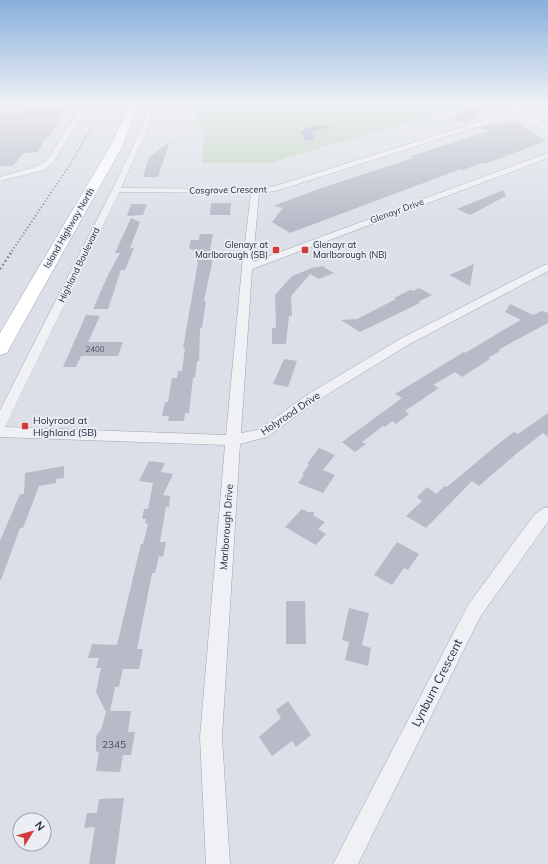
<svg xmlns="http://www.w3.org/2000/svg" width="548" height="864" font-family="Mulish,sans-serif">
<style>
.green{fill:#bfd2bd}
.water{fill:#95a7c9}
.building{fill:#b7bac7}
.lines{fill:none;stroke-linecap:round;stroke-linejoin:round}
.minor-casing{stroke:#a2a5b1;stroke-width:1}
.primary-casing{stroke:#9ba2b3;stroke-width:1}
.minor{fill:#eff1f5;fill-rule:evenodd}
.primary{fill:#fff;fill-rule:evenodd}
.rail-far2{stroke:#757c91;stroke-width:1.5;stroke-dasharray:1 2;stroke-linecap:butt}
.rail-far1{stroke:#757c91;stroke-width:2;stroke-dasharray:1 2.5;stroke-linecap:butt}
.rail{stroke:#757c91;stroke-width:2.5;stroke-dasharray:1.5 3;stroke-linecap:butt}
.poi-dot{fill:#d33b3c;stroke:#eceef5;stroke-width:1.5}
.labels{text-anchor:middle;stroke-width:3.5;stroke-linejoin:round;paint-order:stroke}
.number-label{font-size:8px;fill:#4a4f60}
.far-street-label{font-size:9px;fill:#262b3e;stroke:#eceef5}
.far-poi-label{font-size:9px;fill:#262b3e;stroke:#eceef5;text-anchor:end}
.street-label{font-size:10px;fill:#262b3e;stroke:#eceef5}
.poi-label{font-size:10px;fill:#262b3e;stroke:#eceef5;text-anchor:start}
.near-number-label{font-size:10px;fill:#4a4f60}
.near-street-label{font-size:12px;fill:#262b3e;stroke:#eceef5}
</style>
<rect width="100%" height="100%" fill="#dcdfe7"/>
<polygon class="green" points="198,104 464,104 466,105 269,163 202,163 204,134 197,118"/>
<polygon class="water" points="315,125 330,127 312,132 312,134 315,138 313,141 305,140 302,134 299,132"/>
<g class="building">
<polygon points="29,104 68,104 50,137 46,137 38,152 24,153 13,166 0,166 0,113 24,112"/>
<polygon points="468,106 483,109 480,111 482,111 467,124 452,119"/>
<polygon points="517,122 546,141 493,161 486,163 482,163 463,170 461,169 290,233 272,222 283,208 273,206 316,190 413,158 409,157 489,131 479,128 490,124"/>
<polygon points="170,141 158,177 143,177 149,158"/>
<polygon points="503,190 506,196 470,215 457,209"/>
<polygon points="211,203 231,203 230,215 210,215"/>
<polygon points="131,204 147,204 143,215 127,216"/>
<polygon points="131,218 140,222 130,248 134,248 125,270 121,270 108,309 93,309 108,275 120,253 115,253"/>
<polygon points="200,234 213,234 210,249 215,249 204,301 206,301 202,328 200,328 199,361 197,361 195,378 193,378 189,413 185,413 184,421 168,421 169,416 162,416 165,402 168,402 172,378 177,378 178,371 182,371 185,348 183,348 198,262 197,262 198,253 189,248 191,240 199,240"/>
<polygon points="474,264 470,286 449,275 463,269"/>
<polygon points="317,266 315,268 322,266 334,273 319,279 310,274 291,296 292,316 289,316 286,344 272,344 272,328 276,328 275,295 292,276"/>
<polygon points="419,288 432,295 418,302 420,303 360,332 341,320 357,319 396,299 394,298 410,290 413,291"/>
<polygon points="510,304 533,315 542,311 548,313 548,323 498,350 500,351 488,358 490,359 462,377 455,372 433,385 439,388 405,411 409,414 396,424 392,421 385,427 383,426 362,442 366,444 355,452 342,442 402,398 395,394 464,352 465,353 497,334 496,334 521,320 505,312"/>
<polygon points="86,315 100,316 88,342 123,342 118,356 81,356 76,367 63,367"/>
<polygon points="284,359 297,361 288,387 273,384"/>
<polygon points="548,413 548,437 543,433 516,454 479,486 472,481 426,528 406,516 422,501 417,497 427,487 436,494 445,486 447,487 497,445 514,432 518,434"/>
<polygon points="319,448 335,455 323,470 335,475 323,493 298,483 304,475 302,474 309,465 307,464"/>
<polygon points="149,461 165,463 161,472 173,474 163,495 170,496 169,507 166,507 160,542 166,542 163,557 159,556 155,573 152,573 137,649 143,649 139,669 123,669 119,687 115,687 110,711 131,711 128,732 135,732 131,755 123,755 120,772 96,771 99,753 96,751 96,736 101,730 106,712 96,692 101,668 96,668 99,658 88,658 92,644 117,645 141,544 143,544 148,524 145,523 146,519 142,519 144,509 148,509 153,483 139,481"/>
<polygon points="64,466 64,478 56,479 56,483 39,486 23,528 20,528 1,580 0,580 0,541 20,494 24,494 25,473"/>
<polygon points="302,509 308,512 314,512 314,516 325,522 318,529 326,534 316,545 285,527"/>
<polygon points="397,542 419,554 408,570 404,568 402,571 392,585 374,575"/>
<polygon points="286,601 305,601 306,644 286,644"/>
<polygon points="349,608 369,613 362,645 371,648 368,666 345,660 349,642 342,640"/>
<polygon points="288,701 311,735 296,747 292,741 272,756 259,737 281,718 276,710"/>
<polygon points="124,798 115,864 89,864 95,827 84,828 87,813 97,813 99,799"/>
</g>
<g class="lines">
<defs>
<g id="minor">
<polygon points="83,104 89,104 53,163 44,170 0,181 0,177 38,166 47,160"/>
<path d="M149,104H155L150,123L121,188L255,189L272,187L513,111L503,104H510L519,109L537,104H545L544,105L523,112L548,127V132L517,114L276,191L259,193L253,262L548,153V158L252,269L241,433L258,430L310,393L400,339L544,265L548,264V271L408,345L320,399L267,437L240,444L222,737L230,864H206L200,737L225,445L0,437V410L112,190L144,123ZM119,192L251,193L242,267L226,435L5,427Z"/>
<polygon points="548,507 548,522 480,617 358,864 333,864 468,605 534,515 542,509"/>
</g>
<polygon id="primary" points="129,104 139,104 123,145 9,349 7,353 0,355 0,333 111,145"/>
</defs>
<use href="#minor" class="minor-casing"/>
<use href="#primary" class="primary-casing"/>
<use href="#minor" class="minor"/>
<use href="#primary" class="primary"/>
<polyline class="rail-far2" points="67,170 105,104"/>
<polyline class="rail-far1" points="10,254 67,169"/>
<polyline class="rail" points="0,269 11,253"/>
</g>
<linearGradient id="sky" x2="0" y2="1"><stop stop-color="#87afdc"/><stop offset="0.46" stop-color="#eff1f4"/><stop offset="1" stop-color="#eff1f4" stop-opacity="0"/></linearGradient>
<rect width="548" height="225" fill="url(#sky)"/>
<g class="poi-dot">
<rect x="272" y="246" width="8" height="8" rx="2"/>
<rect x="301" y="246" width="8" height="8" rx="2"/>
<rect x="21" y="422" width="8" height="8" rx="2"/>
</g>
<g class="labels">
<g class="number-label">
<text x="95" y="352">2400</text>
</g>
<g class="far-street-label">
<text transform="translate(228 190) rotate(-1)" y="3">Cosgrove Crescent</text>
<text transform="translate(397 211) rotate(-20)" y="3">Glenayr Drive</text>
<text transform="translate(69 228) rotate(-60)" y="3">Island Highway North</text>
<text transform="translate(79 265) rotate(-64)" y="3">Highland Boulevard</text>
</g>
<g class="far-poi-label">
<text x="268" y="248">Glenayr at<tspan x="268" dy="10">Marlborough (SB)</tspan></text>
<text x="313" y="248" text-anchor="start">Glenayr at<tspan x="313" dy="10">Marlborough (NB)</tspan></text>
</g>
<g class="street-label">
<text transform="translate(290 413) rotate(-34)" y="4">Holyrood Drive</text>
<text transform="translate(226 527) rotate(-86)" y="4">Marlborough Drive</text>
</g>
<g class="poi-label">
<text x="33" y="424">Holyrood at<tspan x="33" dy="12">Highland (SB)</tspan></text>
</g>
<g class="near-number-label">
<text x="114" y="748">2345</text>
</g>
<g class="near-street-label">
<text transform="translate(437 683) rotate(-63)" y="4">Lynburn Crescent</text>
</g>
</g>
<g transform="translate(32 832) rotate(53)"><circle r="19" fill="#eceef5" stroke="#9da0ac"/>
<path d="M0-3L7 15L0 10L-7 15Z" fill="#d33b3c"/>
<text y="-6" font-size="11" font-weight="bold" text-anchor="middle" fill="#262b3e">N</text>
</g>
</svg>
